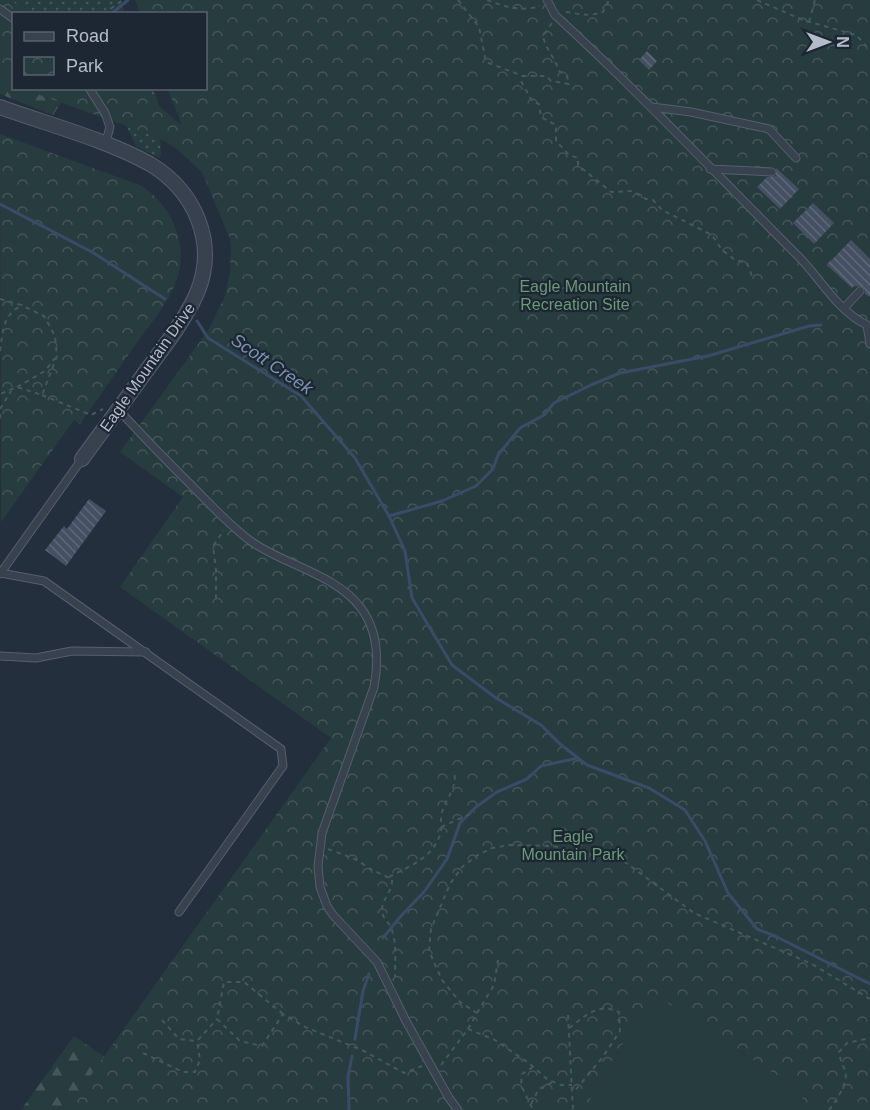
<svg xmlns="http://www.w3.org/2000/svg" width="870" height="1110" font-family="Arial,sans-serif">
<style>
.grass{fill:url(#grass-dots)}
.forest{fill:url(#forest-firs)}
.park{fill:url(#park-crowns)}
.pitch{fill:#263c3f}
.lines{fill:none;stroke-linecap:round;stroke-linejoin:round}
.stream{stroke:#394c67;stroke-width:3}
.building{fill:url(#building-back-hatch)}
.lane-casing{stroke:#565f6c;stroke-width:9}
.street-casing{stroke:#565f6c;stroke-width:16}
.path{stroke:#44595c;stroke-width:2;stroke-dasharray:4.5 4.5;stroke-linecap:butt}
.lane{stroke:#38414e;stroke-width:7}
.street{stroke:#38414e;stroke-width:14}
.labels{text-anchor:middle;stroke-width:4.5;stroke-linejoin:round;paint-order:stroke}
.park-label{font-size:16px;fill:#6b9a76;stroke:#1d2633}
.street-label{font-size:16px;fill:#b4bcc9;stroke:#1d2633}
.water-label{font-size:18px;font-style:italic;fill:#7c92b1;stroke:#1d2633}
</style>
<defs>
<pattern id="grass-dots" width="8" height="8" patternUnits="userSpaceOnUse" patternTransform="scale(1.5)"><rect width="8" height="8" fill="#263c3f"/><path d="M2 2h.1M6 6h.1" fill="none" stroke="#435659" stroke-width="1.8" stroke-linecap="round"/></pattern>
<pattern id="forest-firs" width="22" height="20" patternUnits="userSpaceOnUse" patternTransform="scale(1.5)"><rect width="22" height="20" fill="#263c3f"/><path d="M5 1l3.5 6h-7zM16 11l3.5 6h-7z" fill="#435659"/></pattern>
<pattern id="park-crowns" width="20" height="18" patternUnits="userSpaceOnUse" patternTransform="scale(1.5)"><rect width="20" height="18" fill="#263c3f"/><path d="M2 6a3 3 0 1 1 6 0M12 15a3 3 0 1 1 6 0" fill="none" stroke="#435659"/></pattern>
<pattern id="building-back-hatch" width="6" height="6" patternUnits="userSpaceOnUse" patternTransform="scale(1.5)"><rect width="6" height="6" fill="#455162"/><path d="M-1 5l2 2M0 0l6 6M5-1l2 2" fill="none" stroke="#5d6877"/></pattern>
</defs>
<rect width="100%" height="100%" fill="#242f3e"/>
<g class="grass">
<polygon points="8,0 120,0 125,13 25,13"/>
<polygon points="105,89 153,89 158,101 161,154 159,158 136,146 114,100"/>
</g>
<g class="forest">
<polygon points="0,23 13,31 14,88 64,89 64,98 53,115 0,94"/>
<polygon points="74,1036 182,1110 21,1110"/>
</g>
<g class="park">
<polygon points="0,0 10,0 31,13 14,14 13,85 0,80"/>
<polygon points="135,0 870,0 870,1110 66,1110 331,738 120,587 183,497 120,452 209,329 225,296 230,273 231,248 230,239 202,172 177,149 157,137 23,89 140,89 182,126 168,89 206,88 206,14 140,13"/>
<path d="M0,134L142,186C176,209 192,253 172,291C163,310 148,327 136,344C117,371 99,397 80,424L74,420L1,522Z"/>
</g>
<polygon class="pitch" points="655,995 805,1094 795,1110 589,1110 591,1093"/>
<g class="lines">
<g class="stream">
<polyline points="111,14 128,0"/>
<polyline points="0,204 92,252 165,299"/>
<polyline points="197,321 208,338 301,396 355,458 389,516 405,551 412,598 452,665 496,698 541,725 560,744 587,765 649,788 685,810 705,841 728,893 757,929 777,937 870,984"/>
<polyline points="389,516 442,501 476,486 493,469 498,455 520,428 544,415 554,403 591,385 620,373 708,356 809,326 821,325"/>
<polyline points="383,938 400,917 424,892 447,859 460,823 476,807 497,792 527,779 541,766 578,758"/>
<polyline points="355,1039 363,991 369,974"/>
<polyline points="349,1110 348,1077 352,1056"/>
</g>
</g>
<g class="building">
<polygon points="647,51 657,61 649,70 639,60"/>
<polygon points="776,168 799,189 780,209 757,187 767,177 776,176"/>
<polygon points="813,203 834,223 814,244 793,223"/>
<polygon points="851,240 870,259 870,297 865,294 865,290 863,287 854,286 852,288 827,265"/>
<polygon points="89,499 106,511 66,566 45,550 64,526 67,529"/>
</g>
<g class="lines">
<defs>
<g id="lane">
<path d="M547,0L555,15C638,91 716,174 796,254C820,277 836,310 867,325L870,344"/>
<polyline points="0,9 14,19"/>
<polyline points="89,88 105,113 110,127 105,145"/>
<polyline points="652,107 691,112 769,129 796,158"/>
<polyline points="710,169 772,172"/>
<polyline points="844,308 860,291"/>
<path d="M118,409C143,437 169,463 195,489C213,507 231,527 252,542C285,565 337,575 361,608C378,631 379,660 374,687L322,833L318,866L320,887L327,906L333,915L377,962L406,1021L449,1098L458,1110"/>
<polyline points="0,573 44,581 281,749 283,766 179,912"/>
<polyline points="0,574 82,459"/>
<polyline points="0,656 36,658 72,651 146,652"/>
</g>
<path id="street" d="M0,107C47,124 107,140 150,164C195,191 218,243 197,293C184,322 163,348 144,374C124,402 103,430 82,459"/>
</defs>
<use href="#lane" class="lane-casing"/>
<use href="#street" class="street-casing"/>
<g class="path">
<polyline points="458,0 479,27 486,62 523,76"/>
<path d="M487,0C505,7 522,12 540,6"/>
<polyline points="757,0 803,20 856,35 870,50"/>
<path d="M566,12C582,14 587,17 603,12L609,0"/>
<polyline points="103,14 123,0"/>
<polyline points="809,22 815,0"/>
<path d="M552,23L543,36C546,50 555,58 559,71L567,76L569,84L551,81L546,76H523L521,81L532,101L539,104L541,117L556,125V141L569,155L578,158V165L611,192L632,191L646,199L653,200L662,210L712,235L722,250L735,260L747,263L753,279"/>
<polyline points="0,299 21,305 44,316 55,336 57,356 42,395 17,387 0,394"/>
<path d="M0,351C3,332 2,314 23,305"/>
<polyline points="17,387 45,371 55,358"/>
<polyline points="42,395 91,415 103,409"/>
<polyline points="0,409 11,391"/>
<polyline points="0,414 0,420"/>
<polyline points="216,599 216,569 213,546 224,530"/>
<polyline points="441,827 475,812"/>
<path d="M328,849L355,859L372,870L392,879C393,892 381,900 382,911C382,918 389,922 391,928C397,942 395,963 395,977"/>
<path d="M389,877C410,866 435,857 441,831C442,825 440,818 442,812C446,798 458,787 454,772"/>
<polyline points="477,1013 494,985 498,960"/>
<polyline points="283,1014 244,982 224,982 217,1019 240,1041 262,1046 283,1014 305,1027 364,1051 404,1073 422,1066"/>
<polyline points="568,1015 573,1110"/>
<polyline points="162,1020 179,1039 197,1041 217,1019"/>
<path d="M569,1028C586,1016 597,1002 619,1012L620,1031L602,1058L573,1093"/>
<polyline points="468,1029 495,1040 530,1064 547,1079 561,1085 572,1085"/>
<polyline points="143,1053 183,1072 195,1072 200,1060 197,1041"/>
<polyline points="441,1065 468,1029 477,1013 460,1002 442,980 429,951 431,929 450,884 462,867 478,855 492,848 509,845 553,846 625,862 694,913 812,964 870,999"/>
<polyline points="533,1067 522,1074 521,1085 533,1110"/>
<polyline points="531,1104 539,1089 553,1082"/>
<path d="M829,1110C836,1101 849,1082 845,1070C842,1064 840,1059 839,1052L847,1043L870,1038"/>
</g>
<use href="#lane" class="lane"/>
<use href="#street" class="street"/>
</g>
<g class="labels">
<g class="park-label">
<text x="575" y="292">Eagle Mountain<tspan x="575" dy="18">Recreation Site</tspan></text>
<text x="573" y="842">Eagle<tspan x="573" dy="18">Mountain Park</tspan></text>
</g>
<g class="street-label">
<text transform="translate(147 367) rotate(-55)" y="6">Eagle Mountain Drive</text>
</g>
<g class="water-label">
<text transform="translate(272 364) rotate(34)" y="6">Scott Creek</text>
</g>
</g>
<rect x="12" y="12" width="195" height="78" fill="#1d2633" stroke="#59626f" stroke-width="1.5"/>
<rect x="24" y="32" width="30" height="9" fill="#38414e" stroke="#59626f" stroke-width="1.5"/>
<text x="66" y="42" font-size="18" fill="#b4bcc9">Road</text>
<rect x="24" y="57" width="30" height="18" fill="url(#park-crowns)" stroke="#59626f" stroke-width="1.5"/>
<text x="66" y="72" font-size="18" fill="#b4bcc9">Park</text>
<g transform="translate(828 42) rotate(90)" stroke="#1d2633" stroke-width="4.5" paint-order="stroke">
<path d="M0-4.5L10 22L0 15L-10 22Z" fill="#b4bcc9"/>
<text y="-9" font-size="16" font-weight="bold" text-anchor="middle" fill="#b4bcc9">N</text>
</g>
</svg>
